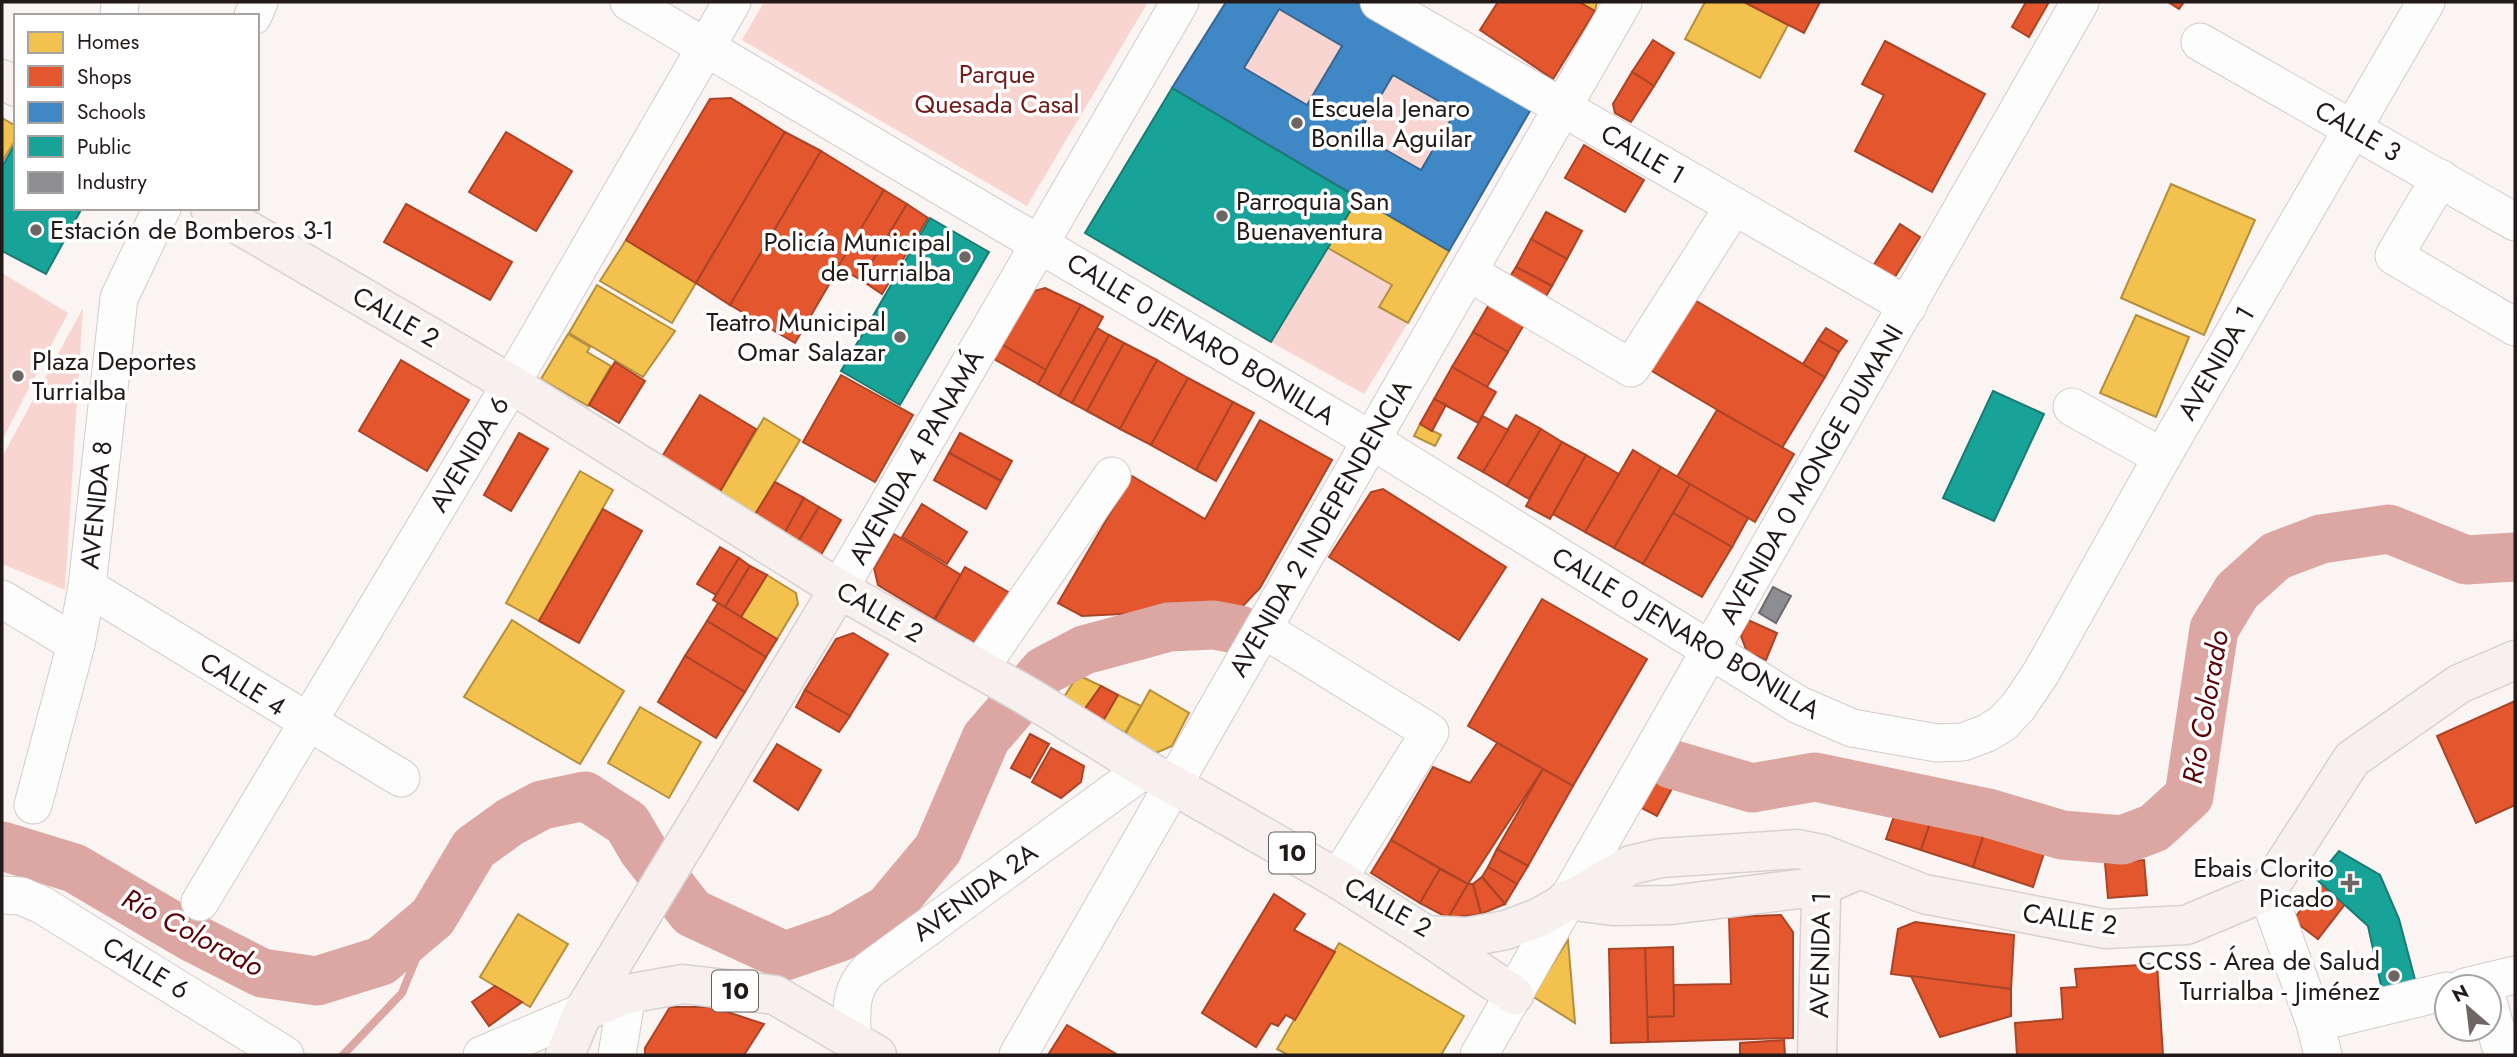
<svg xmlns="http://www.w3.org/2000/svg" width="2517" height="1057" font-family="Jost,sans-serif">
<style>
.green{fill:#f9d5d1}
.homes{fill:#f2c14e;stroke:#b48f3e;stroke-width:2}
.shops{fill:#e4572e;stroke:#aa4427;stroke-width:2}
.schools{fill:#3f88c5;stroke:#376791;stroke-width:2;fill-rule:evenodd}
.public{fill:#17a398;stroke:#1b7a72;stroke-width:2}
.industry{fill:#8d8d92;stroke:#6d6a6d;stroke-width:2}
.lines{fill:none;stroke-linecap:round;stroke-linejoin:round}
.stream{stroke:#dca7a2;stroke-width:8}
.river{stroke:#dca7a2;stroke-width:49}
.minor-casing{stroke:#d4cbca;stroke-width:39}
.major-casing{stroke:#d6d2d1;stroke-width:41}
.minor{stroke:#fefdfd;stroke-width:37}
.major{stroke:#f7f0ef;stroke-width:38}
.poi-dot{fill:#6e6665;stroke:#fff;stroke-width:2.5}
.labels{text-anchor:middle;stroke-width:7;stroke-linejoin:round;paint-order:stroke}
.shield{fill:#fff;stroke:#655e5d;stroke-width:2}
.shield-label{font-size:24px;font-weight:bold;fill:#231918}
.park-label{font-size:26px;fill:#721c1c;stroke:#fff}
.poi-label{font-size:26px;fill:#231918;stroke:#fff;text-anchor:start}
.street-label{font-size:26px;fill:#231918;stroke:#fff}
.water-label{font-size:28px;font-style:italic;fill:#5a0007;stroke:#fff}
</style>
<rect width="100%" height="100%" fill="#faf4f3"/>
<g class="green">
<polygon points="764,2 1148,2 1027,206 742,40"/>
<polygon points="1279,9 1342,46 1307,105 1244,68"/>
<polygon points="1393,75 1456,111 1421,170 1358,134"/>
<polygon points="1328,248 1392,285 1379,307 1408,323 1364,394 1271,342"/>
<polygon points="2,273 68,313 2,440"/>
<polygon points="83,308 65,590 2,564 2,457"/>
</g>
<g class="homes">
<polygon points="1579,2 1597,2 1595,11"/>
<polygon points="1705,2 1744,2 1788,25 1760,78 1685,39"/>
<polygon points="2,118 16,126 16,139 2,162"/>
<polygon points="2171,184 2255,220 2204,335 2121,298"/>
<polygon points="1358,198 1449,251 1408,323 1379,307 1392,285 1328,248"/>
<polygon points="626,240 696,283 672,323 600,281"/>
<polygon points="597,285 675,331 643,377 569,333"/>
<polygon points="2136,315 2189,337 2156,417 2100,393"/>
<polygon points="568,334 590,347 587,352 611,366 588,406 541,379"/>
<polygon points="764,418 800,440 754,516 718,495"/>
<polygon points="1420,424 1441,435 1435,446 1414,436"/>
<polygon points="580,471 613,490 539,621 506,603"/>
<polygon points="767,575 796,593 798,604 777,639 741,617"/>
<polygon points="512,620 624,691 580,764 464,697"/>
<polygon points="1078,675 1101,686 1084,710 1064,697"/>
<polygon points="1150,690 1189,713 1172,746 1156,753 1125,735"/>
<polygon points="1118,695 1141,706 1125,733 1103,721"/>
<polygon points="640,707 701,742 669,798 608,763"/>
<polygon points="518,914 568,944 530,1007 480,977"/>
<polygon points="1568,940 1575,1023 1532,996"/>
<polygon points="1339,943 1464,1016 1441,1055 1288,1055 1277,1049"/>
</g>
<g class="shops">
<polygon points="1498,2 1579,2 1595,11 1553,79 1480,30"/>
<polygon points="1744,2 1820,2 1804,33"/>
<polygon points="2026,2 2049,2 2029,37 2012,27"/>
<polygon points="2168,2 2184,2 2179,9"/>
<polygon points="1653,40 1674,53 1654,86 1632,72"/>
<polygon points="1885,41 1985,94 1932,192 1855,151 1884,95 1862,84"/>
<polygon points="1632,72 1654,86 1631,122 1615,113 1613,104"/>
<polygon points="731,98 785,132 696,283 626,240 710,99"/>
<polygon points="506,132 572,171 536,231 469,192"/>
<polygon points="785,132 821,151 730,305 696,283"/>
<polygon points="1584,145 1644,180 1625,212 1565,178"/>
<polygon points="821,151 884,190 795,343 730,305"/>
<polygon points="884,190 907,204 861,280 838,267"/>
<polygon points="406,204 512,262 490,300 384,242"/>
<polygon points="907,204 928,218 882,294 861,280"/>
<polygon points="1546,212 1582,231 1567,259 1531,239"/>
<polygon points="1900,224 1920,237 1893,280 1871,269"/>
<polygon points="1531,239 1567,259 1552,286 1516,267"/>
<polygon points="1516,267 1552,286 1542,303 1506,283"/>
<polygon points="1045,288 1081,305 1046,370 1001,344 1030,292"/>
<polygon points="1495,294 1530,314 1508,352 1473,332"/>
<polygon points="1693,299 1825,377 1782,448 1650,370"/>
<polygon points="1081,305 1103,317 1059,396 1038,384"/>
<polygon points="1097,328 1109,335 1072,403 1059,396"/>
<polygon points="1826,328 1847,341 1839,352 1818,340"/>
<polygon points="1473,332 1508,352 1487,387 1452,367"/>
<polygon points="1109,335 1124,343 1087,411 1072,403"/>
<polygon points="1818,340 1839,352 1825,377 1803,364"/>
<polygon points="1124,343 1157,360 1120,429 1087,411"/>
<polygon points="1001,344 1046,370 1038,384 992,358"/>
<polygon points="401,360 469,400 427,471 359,431"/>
<polygon points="1157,360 1188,378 1151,445 1120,429"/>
<polygon points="615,362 645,381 619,423 589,405"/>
<polygon points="1452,367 1496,392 1478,423 1434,399"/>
<polygon points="841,375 913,415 875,482 803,442"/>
<polygon points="1188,378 1233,402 1196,470 1151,445"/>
<polygon points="700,395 756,429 718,495 660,460"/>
<polygon points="1434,399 1446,405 1432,431 1420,424"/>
<polygon points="1233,402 1254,413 1216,481 1196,470"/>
<polygon points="1717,410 1794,454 1755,522 1677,477"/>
<polygon points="1516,415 1541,429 1507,486 1483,472"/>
<polygon points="1483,416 1508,430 1483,472 1458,458"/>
<polygon points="1260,420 1332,460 1260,588 1241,608 1082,616 1058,603 1132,476 1205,519"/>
<polygon points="1541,429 1562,442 1529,499 1507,486"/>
<polygon points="519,433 548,449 511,511 484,495"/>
<polygon points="960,433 1012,461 1001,481 949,453"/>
<polygon points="1562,442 1586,455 1550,519 1526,506"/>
<polygon points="1633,450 1661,467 1614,548 1585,532"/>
<polygon points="949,453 1001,481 986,509 934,480"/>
<polygon points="1586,455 1619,474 1585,532 1553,514"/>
<polygon points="1661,467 1690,484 1643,564 1614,548"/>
<polygon points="775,482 804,498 784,534 754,516"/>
<polygon points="1690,484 1748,518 1732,547 1673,513"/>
<polygon points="1383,489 1506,567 1459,640 1329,557 1371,492"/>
<polygon points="804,498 819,507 798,542 784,534"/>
<polygon points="922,504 967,532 947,564 902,537"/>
<polygon points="819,507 841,520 821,555 798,542"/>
<polygon points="603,509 642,531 579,643 539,621"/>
<polygon points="1673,513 1732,547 1702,597 1643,564"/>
<polygon points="894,534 961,575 934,619 878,585 874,568"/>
<polygon points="720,547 739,558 716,595 697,584"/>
<polygon points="739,558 750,566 725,607 713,600"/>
<polygon points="750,566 767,575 741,617 725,607"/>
<polygon points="965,567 1010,593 980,646 935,620"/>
<polygon points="1542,599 1647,659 1573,786 1468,726"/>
<polygon points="718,603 777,639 766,657 707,621"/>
<polygon points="1748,620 1777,633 1766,660 1747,652 1741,636"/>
<polygon points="707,621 766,657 745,692 685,656"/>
<polygon points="853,633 888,654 850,716 805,690 836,639"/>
<polygon points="685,656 745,692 716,738 658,702"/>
<polygon points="1101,686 1118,695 1103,721 1084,710"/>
<polygon points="805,690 850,716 839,732 796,707"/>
<polygon points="2515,701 2515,805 2476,823 2437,736"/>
<polygon points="1030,734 1049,744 1030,778 1011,768"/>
<polygon points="1497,743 1543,769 1468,884 1391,840 1433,767 1470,783"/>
<polygon points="777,744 821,770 798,810 754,781"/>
<polygon points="1051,748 1084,766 1081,782 1061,798 1032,782"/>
<polygon points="1543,769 1573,786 1528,866 1497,849"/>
<polygon points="1656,773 1675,783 1657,816 1638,806"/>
<polygon points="1899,802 1933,814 1921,850 1886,839"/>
<polygon points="1933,814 1985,831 1973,867 1921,850"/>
<polygon points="1985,831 2045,850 2033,887 1973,867"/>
<polygon points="1391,840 1440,869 1420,903 1371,873"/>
<polygon points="1497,849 1528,866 1517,884 1488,867"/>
<polygon points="2144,860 2147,895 2108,898 2105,863"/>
<polygon points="1488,867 1517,884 1505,904 1482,877"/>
<polygon points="1440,869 1468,884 1448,918 1420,903"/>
<polygon points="1482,877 1505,904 1481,914 1473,884"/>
<polygon points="2322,883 2345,904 2318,939 2293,920"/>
<polygon points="1468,884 1473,884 1481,914 1448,918"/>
<polygon points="1274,894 1305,914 1294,930 1335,952 1295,1020 1286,1015 1278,1026 1271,1023 1256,1047 1202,1013"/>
<polygon points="1781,915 1793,932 1793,1038 1648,1042 1647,1017 1674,1016 1674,985 1731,984 1729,917"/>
<polygon points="1915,922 2014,935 2011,989 1891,974 1898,929"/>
<polygon points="1673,947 1674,1016 1647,1017 1645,948"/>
<polygon points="1645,948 1648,1042 1611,1043 1609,949"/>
<polygon points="2157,964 2163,1055 2017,1055 2015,1023 2063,1019 2061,988 2077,987 2075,969"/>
<polygon points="1911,976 2011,989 2011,1016 1940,1037"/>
<polygon points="495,986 522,1002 489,1026 472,1002"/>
<polygon points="670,1007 712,1007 764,1024 744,1055 645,1055 645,1048"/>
<polygon points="1067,1025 1118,1055 1048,1055"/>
<polygon points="1784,1040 1785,1055 1740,1055 1740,1043"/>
</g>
<path class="schools" d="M1226,2H1357L1534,104L1449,251L1172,88ZM1279,9L1342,46L1307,105L1244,68ZM1393,75L1456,111L1421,170L1358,134Z"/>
<g class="public">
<polygon points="1172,88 1358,198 1271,342 1085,233"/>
<polygon points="16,142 16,208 82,208 46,274 2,251 2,167"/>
<polygon points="930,218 989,252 900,405 841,371"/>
<polygon points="1993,391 2044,414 1994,521 1943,498"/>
<polygon points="2339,851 2380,875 2399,919 2418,991 2384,999 2368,926 2316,879"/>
</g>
<polygon class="industry" points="1773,587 1791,596 1776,623 1759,613"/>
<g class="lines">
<polyline class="stream" points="343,1055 402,993 433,917"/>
<g class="river">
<polyline points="1671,764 1752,788 1815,777 1988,813 2062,835 2122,840 2154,828 2189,796 2214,629 2237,591 2276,556 2321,539 2389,529 2466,560 2515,557"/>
<polyline points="2,846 74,868 195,939 262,973 317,981 381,961 433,917 474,848 510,822 542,805 585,796 627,823 643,850 692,913 785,956 840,937 888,909 938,849 986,738 1044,671 1084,650 1169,627 1214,625 1240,630"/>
</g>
<defs>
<g id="minor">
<polyline points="629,2 1371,440 1799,705 1852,728 1937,743 1963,742 1987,733 2003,723 2018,707 2041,673 2162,457 2426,2"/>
<polyline points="1379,2 1908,306"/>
<polyline points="119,16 120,2"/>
<polyline points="253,16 259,2"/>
<polyline points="2200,42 2515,222"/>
<polyline points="2440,178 2394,256 2515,327"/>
<polyline points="1468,272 1631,368 1734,206"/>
<polyline points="2072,407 2162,457"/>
<polyline points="87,587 401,778"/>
<polyline points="839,589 1180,2"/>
<polyline points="2,599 76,644"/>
<polyline points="1263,629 1430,732 1338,879"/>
<polyline points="980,668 1112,476"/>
<polyline points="33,805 76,644 87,587 119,298 162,208"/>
<polyline points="2267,891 2315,1023 2323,1055"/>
<polyline points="2,895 21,896 42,905 285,1055"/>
<polyline points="200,902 511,384 732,2"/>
<polyline points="2465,987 2515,975"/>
<polyline points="2489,1005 2503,1055"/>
<polyline points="2315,1023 2447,991"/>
<path d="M852,1041C852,1013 848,991 869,970L1145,769"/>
<polyline points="482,1055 583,1012"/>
<polyline points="617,1055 627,994"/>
<polyline points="1018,1055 1623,2"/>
<polyline points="1479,1055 2080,2"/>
</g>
<g id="major">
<polyline points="2,79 16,87"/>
<polyline points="210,208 511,384 839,589 1029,697 1145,769 1338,879 1426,935 1468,937 1506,930 1538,918 1631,865 1661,858 1798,849 1822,854 1924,894 2106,929 2186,925 2267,891 2352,759 2459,684 2515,660"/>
<polyline points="1566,900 1613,906 1671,905 1822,886 1860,869"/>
<polyline points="1426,935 1514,995"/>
<polyline points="583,1012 627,994 683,984 775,995 877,1055"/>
<polyline points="565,1055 583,1012 839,589"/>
<polyline points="1817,1055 1822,861"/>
</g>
</defs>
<use href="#minor" class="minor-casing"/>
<use href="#major" class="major-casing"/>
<use href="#minor" class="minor"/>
<use href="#major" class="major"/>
</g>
<g class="poi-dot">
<circle cx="1297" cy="123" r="7"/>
<circle cx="1222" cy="216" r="7"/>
<circle cx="36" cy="230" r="7"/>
<circle cx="965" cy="257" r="7"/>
<circle cx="900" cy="337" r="7"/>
<circle cx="18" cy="376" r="7"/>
<path d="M2346.5 872.5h7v7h7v7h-7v7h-7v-7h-7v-7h7z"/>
<circle cx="2394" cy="976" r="7"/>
</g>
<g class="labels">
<g class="shield">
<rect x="1269" y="832.5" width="46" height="41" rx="5"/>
<rect x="712" y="970.5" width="46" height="41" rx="5"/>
</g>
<g class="shield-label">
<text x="1292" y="861">10</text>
<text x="735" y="999">10</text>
</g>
<g class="park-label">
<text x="997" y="83">Parque<tspan x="997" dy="30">Quesada Casal</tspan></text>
</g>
<g class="poi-label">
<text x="1311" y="117">Escuela Jenaro<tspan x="1311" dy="30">Bonilla Aguilar</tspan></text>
<text x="1236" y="210">Parroquia San<tspan x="1236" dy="30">Buenaventura</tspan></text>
<text x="50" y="239">Estación de Bomberos 3-1</text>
<text x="951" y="251" text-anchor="end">Policía Municipal<tspan x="951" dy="30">de Turrialba</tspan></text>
<text x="886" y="331" text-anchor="end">Teatro Municipal<tspan x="886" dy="30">Omar Salazar</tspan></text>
<text x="32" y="370">Plaza Deportes<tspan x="32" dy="30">Turrialba</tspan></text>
<text x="2334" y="877" text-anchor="end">Ebais Clorito<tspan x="2334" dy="30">Picado</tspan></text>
<text x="2380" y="970" text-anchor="end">CCSS - Área de Salud<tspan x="2380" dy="30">Turrialba - Jiménez</tspan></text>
</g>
<g class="street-label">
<text transform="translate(2358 131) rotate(30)" y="9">CALLE 3</text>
<text transform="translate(1643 154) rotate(30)" y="9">CALLE 1</text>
<text transform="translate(396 317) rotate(30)" y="9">CALLE 2</text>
<text transform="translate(1201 339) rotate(31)" y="9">CALLE 0 JENARO BONILLA</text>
<text transform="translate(2216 363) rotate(-60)" y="9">AVENIDA 1</text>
<text transform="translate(469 454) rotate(-59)" y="9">AVENIDA 6</text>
<text transform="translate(916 457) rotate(-60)" y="9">AVENIDA 4 PANAMÁ</text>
<text transform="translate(1811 474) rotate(-60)" y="9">AVENIDA 0 MONGE DUMANI</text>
<text transform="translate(96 505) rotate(-84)" y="9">AVENIDA 8</text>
<text transform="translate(1320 528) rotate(-60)" y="9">AVENIDA 2 INDEPENDENCIA</text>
<text transform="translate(880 612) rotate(30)" y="9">CALLE 2</text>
<text transform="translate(1686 633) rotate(31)" y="9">CALLE 0 JENARO BONILLA</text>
<text transform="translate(243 684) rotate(32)" y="9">CALLE 4</text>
<text transform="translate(975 892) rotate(-36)" y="9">AVENIDA 2A</text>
<text transform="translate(1388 907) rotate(29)" y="9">CALLE 2</text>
<text transform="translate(2070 919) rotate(8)" y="9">CALLE 2</text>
<text transform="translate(1820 955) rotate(-89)" y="9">AVENIDA 1</text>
<text transform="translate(146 968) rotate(31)" y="9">CALLE 6</text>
</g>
<g class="water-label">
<text transform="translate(2205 707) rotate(-80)" y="10">Río Colorado</text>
<text transform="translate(193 932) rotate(28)" y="10">Río Colorado</text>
</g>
</g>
<rect width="2517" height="1057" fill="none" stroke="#231918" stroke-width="7"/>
<rect x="14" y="14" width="245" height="196" fill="#ffffff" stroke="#a7a3a3" stroke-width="2"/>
<rect x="28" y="32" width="35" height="21" fill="#f2c14e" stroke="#a7a3a3" stroke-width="2"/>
<text x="77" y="49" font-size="21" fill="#231918">Homes</text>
<rect x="28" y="66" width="35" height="21" fill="#e4572e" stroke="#a7a3a3" stroke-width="2"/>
<text x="77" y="84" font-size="21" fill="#231918">Shops</text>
<rect x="28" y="102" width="35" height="21" fill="#3f88c5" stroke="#a7a3a3" stroke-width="2"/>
<text x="77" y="119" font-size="21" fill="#231918">Schools</text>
<rect x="28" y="136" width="35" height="21" fill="#17a398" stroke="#a7a3a3" stroke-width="2"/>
<text x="77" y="154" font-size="21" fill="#231918">Public</text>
<rect x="28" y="172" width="35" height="21" fill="#8d8d92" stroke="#a7a3a3" stroke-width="2"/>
<text x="77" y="189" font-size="21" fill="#231918">Industry</text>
<g transform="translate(2468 1008) rotate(332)"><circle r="33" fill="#ffffff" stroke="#a7a3a3" stroke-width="2"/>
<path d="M0-5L12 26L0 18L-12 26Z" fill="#6e6665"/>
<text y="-10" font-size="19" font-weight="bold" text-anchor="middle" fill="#231918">N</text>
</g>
</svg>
